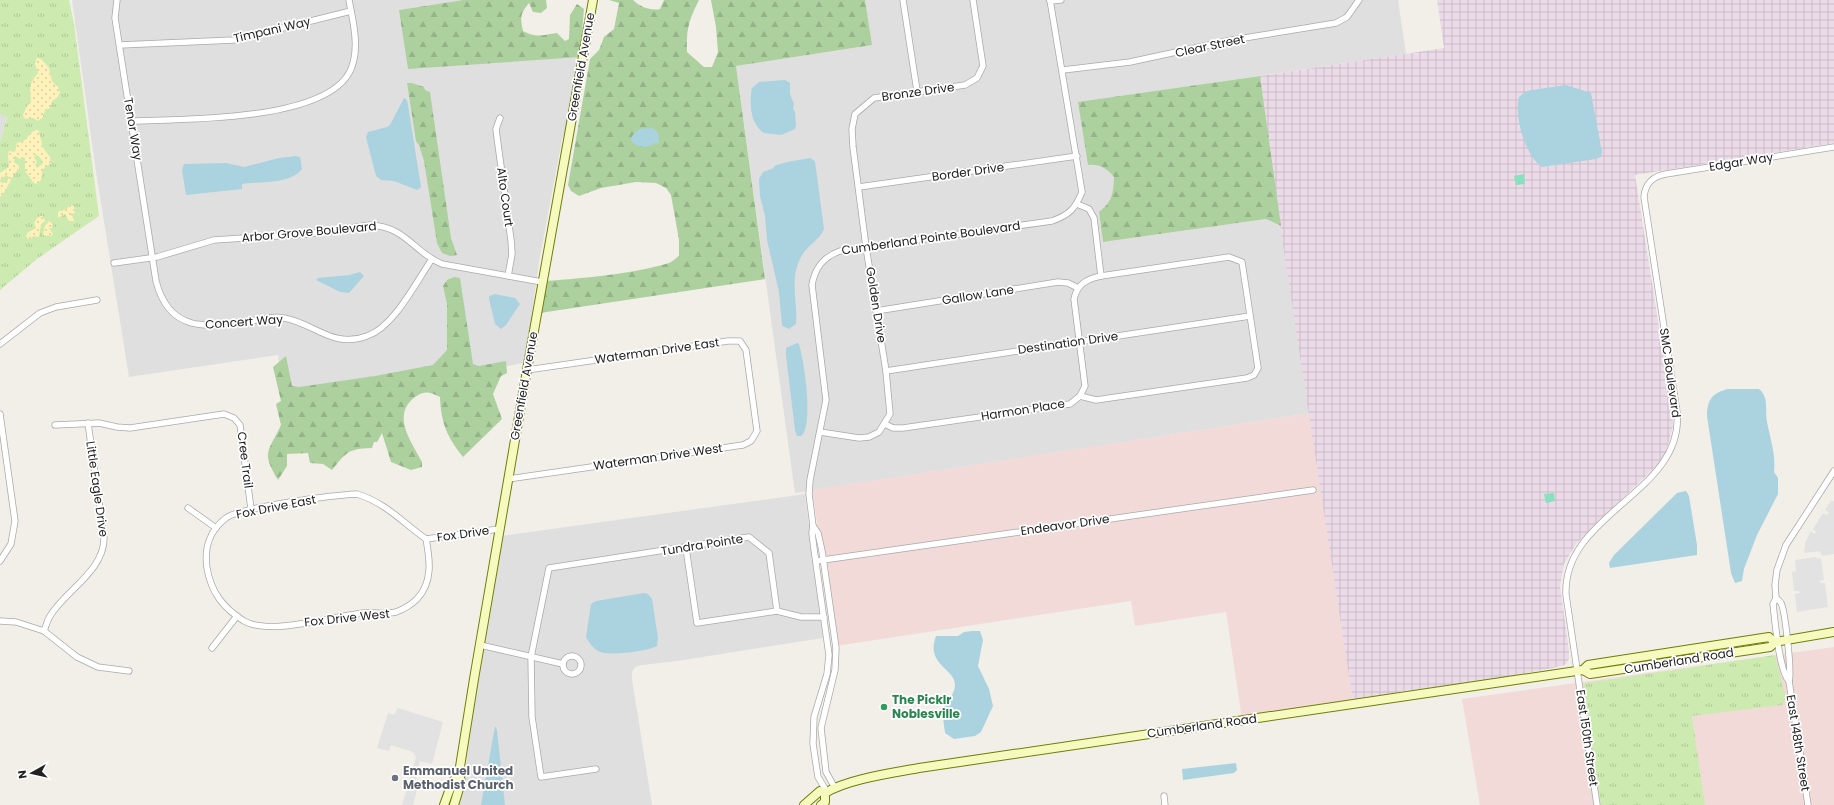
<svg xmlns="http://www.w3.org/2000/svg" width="1834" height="805" font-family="Poppins,sans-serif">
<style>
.residential{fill:#e0dfdf}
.commercial{fill:#f2dad9}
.industrial{fill:url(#industrial-grid)}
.grass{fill:url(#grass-tufts)}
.forest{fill:url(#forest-firs)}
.sand{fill:url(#sand-dots);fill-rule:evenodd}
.pitch{fill:#88e0be}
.parking{fill:#e2e2e2}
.water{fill:#aad3df}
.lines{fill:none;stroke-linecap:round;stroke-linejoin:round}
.street-casing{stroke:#a9a9a9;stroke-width:7}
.secondary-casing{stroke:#707d05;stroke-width:10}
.street{stroke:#fff;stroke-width:5.5}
.secondary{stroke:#f7fabf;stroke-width:8}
.leisure-dot{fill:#2e9e5b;stroke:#fff;stroke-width:1.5}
.worship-dot{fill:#6b7280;stroke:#fff;stroke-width:1.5}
.labels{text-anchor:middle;stroke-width:3.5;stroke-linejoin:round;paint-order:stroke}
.street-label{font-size:12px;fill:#222;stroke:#fff}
.leisure-label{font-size:12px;font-weight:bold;fill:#27864d;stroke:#fff;text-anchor:start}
.worship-label{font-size:12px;font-weight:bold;fill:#5b616d;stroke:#fff;text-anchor:start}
</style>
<defs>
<pattern id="industrial-grid" width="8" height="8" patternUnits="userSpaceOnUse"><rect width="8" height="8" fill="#ebdbe8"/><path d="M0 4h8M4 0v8" fill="none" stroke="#c9bcc7"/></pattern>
<pattern id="grass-tufts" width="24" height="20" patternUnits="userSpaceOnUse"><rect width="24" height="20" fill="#cdebb0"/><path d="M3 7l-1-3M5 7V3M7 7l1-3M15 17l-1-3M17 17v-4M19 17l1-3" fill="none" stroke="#b0c997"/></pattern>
<pattern id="forest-firs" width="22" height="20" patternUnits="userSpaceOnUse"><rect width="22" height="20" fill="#add19e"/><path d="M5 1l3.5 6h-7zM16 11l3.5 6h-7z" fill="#95b388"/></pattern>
<pattern id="sand-dots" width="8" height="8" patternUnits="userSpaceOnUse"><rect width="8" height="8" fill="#fff1ba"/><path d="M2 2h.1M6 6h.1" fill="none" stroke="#dacea0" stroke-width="1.8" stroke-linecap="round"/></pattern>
</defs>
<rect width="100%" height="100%" fill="#f2efe9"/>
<g class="residential">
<polygon points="72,0 463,0 400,10 580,57 569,119 562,139 539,262 525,363 285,401 278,355 129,377 96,172"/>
<polygon points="865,0 1398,0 1406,54 1078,103 1098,164 1107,169 1114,177 1113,194 1109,205 1099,212 1103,242 1266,219 1281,226 1310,413 795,493 736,66 871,45"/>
<polygon points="0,114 7,116 0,142"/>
<polygon points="805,494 823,638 677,661 642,665 635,667 632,672 632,679 652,805 457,805 462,792 479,667 501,536"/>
</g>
<g class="commercial">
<polygon points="1310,413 1353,702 1242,719 1226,612 1135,626 1131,601 836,646 812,490"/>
<polygon points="1834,647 1834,805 1480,805 1462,699"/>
</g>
<polygon class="industrial" points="1437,0 1834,0 1834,143 1635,175 1672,410 1673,426 1666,452 1658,464 1576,544 1564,564 1560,586 1569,651 1569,659 1566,664 1563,666 1491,680 1403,691 1353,702 1278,212 1260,76 1444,48"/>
<g class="grass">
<polygon points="0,0 69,0 74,24 99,216 37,259 0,290 0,142 7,117 0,114"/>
<polygon points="1775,655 1785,694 1785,701 1783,705 1692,716 1705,805 1601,805 1583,687 1586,683"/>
</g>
<g class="forest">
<path d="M463,0H546L547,8L541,13L533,12L529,3C520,14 520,18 523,31C535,38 544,35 557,33L565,41L569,39L570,15L577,4L584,9L580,57L408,69L399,10Z"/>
<path d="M609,0H633C640,7 651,11 660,9L664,0H699C689,20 686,29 687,52L704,67H712L718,52L716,27L711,0H865L872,45L736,66L765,279L540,313L546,281C584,278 633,274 669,263C672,262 676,258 679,256V240L671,195L666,188L656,183L636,182L601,188L579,196L571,191L568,185L590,59L599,50L604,37L614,29L619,3Z"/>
<path d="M1260,76L1281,226L1266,219L1103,242L1099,212C1113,201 1113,194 1114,177C1106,168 1100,164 1088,165L1078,102Z"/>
<polygon points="407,83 412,83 424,87 425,90 430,92 451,238 457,255 450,256 442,253 437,243 424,161 419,145 416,141"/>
<path d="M454,277L460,278L473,364L479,366L506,361L507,373L501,376L493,394L502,419L463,457C447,437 441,423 440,397C430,392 425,390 415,397C391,415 411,441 422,462V467L411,470L391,462L382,433L377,442H374L372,448C347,449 347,452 332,470L323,464L310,463L308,453L287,454V466L278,480C261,451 268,453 281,425L276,404L281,401L273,367L286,356L292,386L299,387L375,376L433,365L447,350V304L443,286L447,280Z"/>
</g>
<g class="sand">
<path d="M37,58L41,59L49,68L52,81L58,87L60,92L57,98L52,101L50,108L45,110L43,117L38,121L33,118L25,119L23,115L27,106L31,102C31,88 27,87 38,73L35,64Z"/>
<path d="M34,130H38L39,132L43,148L50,157L51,163L43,169L41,180L36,184L33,182L25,171V158L23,157L20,159L15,156L14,162L19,166V169C10,176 9,189 0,197V181L2,183L7,182L9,177L6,175L0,180V173L9,167L8,155L9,151L15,152L17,143L24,141ZM36,154L42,160V164L37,168L35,165L37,162L34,157Z"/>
<polygon points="70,205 74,206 75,213 70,214 74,218 74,221 69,221 65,214 58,218 58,212 67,209"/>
<polygon points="41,216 43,216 45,221 41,224 39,237 33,236 31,239 28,239 26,236 27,233 36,228 34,223 38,217"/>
<polygon points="49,221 53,224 52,228 49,228 53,234 51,236 43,235 45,226"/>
</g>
<g class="pitch">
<polygon points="1524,174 1525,184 1516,185 1514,176"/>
<polygon points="1554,493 1555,501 1546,503 1544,494"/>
</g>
<g class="parking">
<polygon points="1831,501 1834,501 1834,554 1822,556 1820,551 1804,553 1805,544 1809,534 1811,531 1814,534 1816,532 1813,529 1823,513 1827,515 1829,513 1825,510"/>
<polygon points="1816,557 1817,559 1821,558 1824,580 1820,581 1820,583 1825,583 1828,607 1797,612 1795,594 1800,593 1799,591 1794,591 1792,572 1796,571 1795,560"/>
<polygon points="398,708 443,722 432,764 420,761 414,785 418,787 413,805 402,805 416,757 413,752 391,745 389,751 377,748 388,713 394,715"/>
</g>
<g class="water">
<path d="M785,80L790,83V94L794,104L793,109L795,111L796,125L795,129L781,135L764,133C750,124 749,102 752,88L759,82Z"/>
<path d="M1566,85L1591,93L1602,152L1601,157L1596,159L1542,167C1525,156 1514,116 1519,97L1526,91Z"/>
<polygon points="404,98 407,100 408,105 421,187 417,190 394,181 381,180 376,176 366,137 368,132 387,127 390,125"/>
<path d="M652,128L658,132L659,144L655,143C647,149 638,148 631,141L632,136L639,129Z"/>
<path d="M296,156L300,157L302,169C289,185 260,181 242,184V189L186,195L182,170L184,164L226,163L244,167L279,158Z"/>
<path d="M810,158L815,161L824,229C820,240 807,245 801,257C789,279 798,301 796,324L789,329L782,326L779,292L767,240L765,216L760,196L759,179L763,172L774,168V166L787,162Z"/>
<polygon points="360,272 364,276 349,293 340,292 316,280 318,278 349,275"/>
<polygon points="495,294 515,298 520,304 506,325 501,329 495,324 489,299 489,296"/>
<path d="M797,343L799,344C804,360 814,426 801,436H797L795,430L786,356V348Z"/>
<path d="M1728,389H1759C1769,397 1765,410 1767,422C1770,438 1776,454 1774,472L1778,478V494L1757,535L1744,569L1742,581L1735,583L1731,573L1707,416C1707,400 1712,393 1728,389Z"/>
<polygon points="1686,491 1689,496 1697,545 1697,555 1610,568 1609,563 1614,555 1677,493"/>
<path d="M644,593L648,594L652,599L658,638L657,646C648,651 608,657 598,651C593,648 589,643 586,637L591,604L596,601Z"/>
<path d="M972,631H980L983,640L978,666L989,689L993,706L981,732L975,736L954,739L945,733L942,710C946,703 955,694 955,685C955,668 925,665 936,636H958L964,632Z"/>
<polygon points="495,726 497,730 505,805 481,805"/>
<polygon points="1236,763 1237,770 1234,773 1183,780 1182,769"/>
</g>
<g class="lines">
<defs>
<g id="street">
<path d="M117,0L115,18L156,281C170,337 213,326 257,320C266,318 275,316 284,318C314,323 333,349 367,336C394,327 416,282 432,259"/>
<polyline points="903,0 917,91"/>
<polyline points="1050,1 1061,0"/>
<polyline points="120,45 234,40 351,11"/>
<polyline points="1063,70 1130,62 1232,40 1336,23 1347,17 1359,0"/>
<polyline points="500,118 496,129 497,137 511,240 512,254 508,276"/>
<path d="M132,121C182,119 329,122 351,69C360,47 353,22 349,0"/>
<polyline points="859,187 1077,156"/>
<polyline points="1077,204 1089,209 1094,218 1101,276"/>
<path d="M114,263L157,257L214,240L308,234L370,225C407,227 413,252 442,264L542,282"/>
<polyline points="876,311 1058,282 1068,283 1078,288"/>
<polyline points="0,344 40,313 56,307 97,300"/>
<polyline points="886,371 1250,316"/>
<polyline points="0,414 15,521 11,544 0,561"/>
<path d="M885,424L893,428H903L1070,404L1080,396L1085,386L1074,299C1077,285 1086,279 1101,276L1229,257L1242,262L1258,368L1254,375L1247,378L1096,400L1080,396"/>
<polyline points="55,425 99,423 117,427 130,428 224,414 234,418 240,425 251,509"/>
<polyline points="820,432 859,438 869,437 879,432 890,414 886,371 866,247 853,147 852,129 855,114 874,98 965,85 977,78 983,66 973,0"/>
<polyline points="508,479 743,445 751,441 757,431 746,350 740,341 728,341 527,370"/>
<path d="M357,494C386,503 402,522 426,539C430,560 433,582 417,599C411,605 404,609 396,612C385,615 374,612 363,613C333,616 270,636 244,621C223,608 211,592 207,568C204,548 210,530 226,518C240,507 336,495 357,494Z"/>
<polyline points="188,508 216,528"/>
<polyline points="813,526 818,533 822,551 836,648 835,670 821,728 826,772 835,788"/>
<polyline points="426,539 499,529"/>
<polyline points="686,548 697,623 777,611"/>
<polyline points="816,561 1313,490"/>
<path d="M1776,598C1778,600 1780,601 1781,603C1785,610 1792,673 1789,681L1808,805"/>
<polyline points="0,621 16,622 44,631 77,657 98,667 129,671"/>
<path d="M44,631C46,626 47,621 50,616C66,590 104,571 104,538L88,423"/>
<polyline points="480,645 563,664"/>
<polyline points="212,648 237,616"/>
<circle cx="572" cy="665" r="9"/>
<path d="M1789,681C1779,671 1775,621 1773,604L1776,598L1775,585L1777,570L1786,545L1834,471"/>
<polyline points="596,769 541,777 532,717 531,657 549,568 749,537 769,553 777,611 801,617 824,617"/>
<path d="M827,792L818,777L813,744L814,717L827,674L829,655L814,549L812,533L813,526L809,494L810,480L826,400L812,285C815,268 823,257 840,251L1052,221C1069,215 1075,209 1082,192L1050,0"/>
<polyline points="1164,796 1165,805"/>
<path d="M1597,805L1566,595C1562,513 1685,493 1677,412L1644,197C1645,184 1653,176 1666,174L1834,147"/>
</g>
<g id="secondary">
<polyline points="1583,670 1590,674 1770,647 1775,642 1834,632"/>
<polyline points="444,805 452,783 459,773"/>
<polyline points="454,805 461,782 459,773 474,679 527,370 593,0"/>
<path d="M804,805L820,791L825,793C848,779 892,773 919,768L1583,670L1588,665L1769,637L1775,642"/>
<polyline points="821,805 825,802 825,793"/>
</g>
</defs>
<use href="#street" class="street-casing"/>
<use href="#secondary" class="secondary-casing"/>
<use href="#street" class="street"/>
<use href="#secondary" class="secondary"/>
</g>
<circle class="leisure-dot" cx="884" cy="707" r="4"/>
<circle class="worship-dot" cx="395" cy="778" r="4"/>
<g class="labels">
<g class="street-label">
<text transform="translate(272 30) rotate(-13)" y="4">Timpani Way</text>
<text transform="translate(1210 46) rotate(-12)" y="4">Clear Street</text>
<text transform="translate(581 67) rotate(-80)" y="4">Greenfield Avenue</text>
<text transform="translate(918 92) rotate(-8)" y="4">Bronze Drive</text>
<text transform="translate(133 129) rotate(81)" y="4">Tenor Way</text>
<text transform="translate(1741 162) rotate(-9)" y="4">Edgar Way</text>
<text transform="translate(968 172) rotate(-8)" y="4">Border Drive</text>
<text transform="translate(505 197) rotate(82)" y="4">Alto Court</text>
<text transform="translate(309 232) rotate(-5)" y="4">Arbor Grove Boulevard</text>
<text transform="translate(931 238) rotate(-8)" y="4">Cumberland Pointe Boulevard</text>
<text transform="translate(978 295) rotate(-9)" y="4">Gallow Lane</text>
<text transform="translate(876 305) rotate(81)" y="4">Golden Drive</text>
<text transform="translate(244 322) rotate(-4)" y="4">Concert Way</text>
<text transform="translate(1068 343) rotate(-8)" y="4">Destination Drive</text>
<text transform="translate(657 351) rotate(-8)" y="4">Waterman Drive East</text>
<text transform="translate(1670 373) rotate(82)" y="4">SMC Boulevard</text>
<text transform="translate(524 386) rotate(-80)" y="4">Greenfield Avenue</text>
<text transform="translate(1023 410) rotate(-9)" y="4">Harmon Place</text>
<text transform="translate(658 457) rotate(-8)" y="4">Waterman Drive West</text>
<text transform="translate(245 460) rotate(83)" y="4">Cree Trail</text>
<text transform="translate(97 489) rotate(82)" y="4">Little Eagle Drive</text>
<text transform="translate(276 507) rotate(-11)" y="4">Fox Drive East</text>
<text transform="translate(1065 525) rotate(-8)" y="4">Endeavor Drive</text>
<text transform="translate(463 534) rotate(-8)" y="4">Fox Drive</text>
<text transform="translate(702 545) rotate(-9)" y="4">Tundra Pointe</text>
<text transform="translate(347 618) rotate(-6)" y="4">Fox Drive West</text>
<text transform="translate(1679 661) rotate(-9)" y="4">Cumberland Road</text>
<text transform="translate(1202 726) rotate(-8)" y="4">Cumberland Road</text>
<text transform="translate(1587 738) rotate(82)" y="4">East 150th Street</text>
<text transform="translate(1798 743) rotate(81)" y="4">East 148th Street</text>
</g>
<g class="leisure-label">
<text x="892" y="704">The Picklr<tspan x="892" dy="14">Noblesville</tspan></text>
</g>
<g class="worship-label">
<text x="403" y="775">Emmanuel United<tspan x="403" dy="14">Methodist Church</tspan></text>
</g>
</g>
<g transform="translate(32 773) rotate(262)" stroke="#ffffff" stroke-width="3" paint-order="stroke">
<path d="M0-3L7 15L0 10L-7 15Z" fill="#222222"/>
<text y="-6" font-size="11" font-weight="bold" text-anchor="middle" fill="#222222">N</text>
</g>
</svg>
